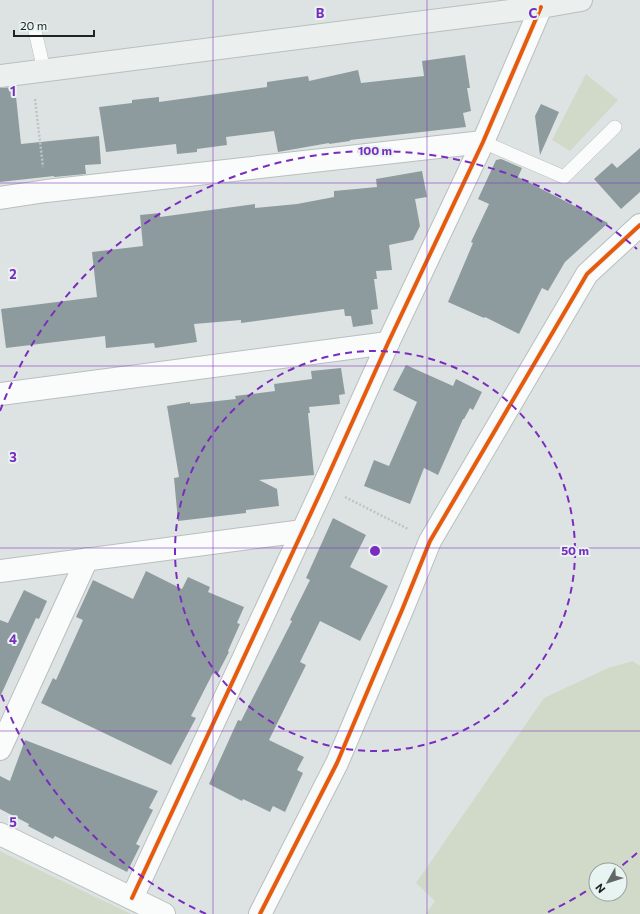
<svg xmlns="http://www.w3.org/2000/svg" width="640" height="914" font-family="Commissioner,sans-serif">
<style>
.green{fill:#d1d9c9;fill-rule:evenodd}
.building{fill:#8e9b9e}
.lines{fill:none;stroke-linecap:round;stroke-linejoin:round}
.lane-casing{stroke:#b9bfbe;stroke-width:14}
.street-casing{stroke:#b9bfbe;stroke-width:24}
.secondary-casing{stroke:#b9bfbe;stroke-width:24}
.path{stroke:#c1c3c3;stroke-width:2.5;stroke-dasharray:2 2;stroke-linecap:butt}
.lane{stroke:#fafbfb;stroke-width:13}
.street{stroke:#fafbfb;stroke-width:22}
.secondary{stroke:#ebefed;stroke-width:22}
.cycleway-casing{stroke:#e7f4f2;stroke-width:6}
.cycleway{stroke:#e8590c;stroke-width:4}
.grid{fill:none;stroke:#7b2cbf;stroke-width:1;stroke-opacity:0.55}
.ring{fill:none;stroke:#7b2cbf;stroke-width:2;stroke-dasharray:7 5}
.grid-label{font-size:13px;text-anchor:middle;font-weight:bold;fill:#7b2cbf;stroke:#e7f4f2;stroke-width:4;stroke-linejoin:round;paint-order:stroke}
.centre{fill:#7b2cbf;stroke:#e7f4f2;stroke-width:2}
.ring-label{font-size:12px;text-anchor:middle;font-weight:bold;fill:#7b2cbf;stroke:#e7f4f2;stroke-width:4;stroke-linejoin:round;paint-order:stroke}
</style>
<rect width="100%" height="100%" fill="#dde3e3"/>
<g class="green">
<polygon points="586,74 618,100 570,151 552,140"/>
<path d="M633,661L640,666V914H426L435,901L416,883L544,698L608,668ZM596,870H620V894H596Z"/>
<polygon points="0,851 8,855 131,914 0,914"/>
</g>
<g class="building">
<polygon points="465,55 470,88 467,88 471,111 463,113 466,127 350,140 350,141 329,144 329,143 278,152 274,131 226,137 227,145 197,149 197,152 177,154 176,144 106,152 99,107 132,103 132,100 159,97 159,102 267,87 267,82 308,76 309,81 358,70 361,83 424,76 422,61"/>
<polygon points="15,87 21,144 99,136 101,164 85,165 86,174 54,177 54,176 0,182 0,88"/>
<polygon points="541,104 559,112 540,155 535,116"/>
<polygon points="640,148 640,192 621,209 594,179 612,163 617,168"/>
<polygon points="501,159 522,168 518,177 608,223 565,262 548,291 542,288 519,334 485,317 484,318 448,302 473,243 471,242 489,204 478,199 496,160"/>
<polygon points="422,171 427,197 415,199 420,226 413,240 389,245 392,270 376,271 377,279 374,279 378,309 371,310 373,324 353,327 351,316 345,316 344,309 241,323 241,320 194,324 197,342 155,348 154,343 106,348 105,336 6,348 1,309 97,297 92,252 143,246 140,215 160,213 160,217 255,204 255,208 297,204 334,197 334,191 377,187 376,179"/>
<polygon points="406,365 453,386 456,379 482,392 473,410 470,408 464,419 463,419 438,475 424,468 410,504 364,486 374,460 389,466 417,402 393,390"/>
<polygon points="341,368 345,394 339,395 340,404 309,407 310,413 308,413 314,475 259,480 277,489 279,506 246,510 246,513 178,521 174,478 179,477 167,406 190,402 190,404 236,399 235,396 275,391 274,384 312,379 311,371"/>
<polygon points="333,518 366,535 350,567 388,586 360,641 320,621 300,662 306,665 269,740 304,757 297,770 303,773 285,812 273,806 270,812 243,799 242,801 209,784 238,720 241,721 292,621 290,620 310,580 306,578"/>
<polygon points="146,571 182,589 188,577 210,587 208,592 244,607 237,623 240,624 228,651 229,652 217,675 213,673 191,716 196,718 171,765 41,703 53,678 56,680 83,620 76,617 93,580 133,599"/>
<polygon points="24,590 47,601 39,619 36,618 0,697 0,620 8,623"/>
<polygon points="25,740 158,791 149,808 153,810 136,844 140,846 127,872 55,836 53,839 28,826 29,824 0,809 0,776 10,781"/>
</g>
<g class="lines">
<defs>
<g id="lane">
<polyline points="35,31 44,70"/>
<polyline points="483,142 564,177 615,127"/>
</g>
<g id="street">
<polyline points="0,198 46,191 483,142"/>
<polyline points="0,394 388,343"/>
<polyline points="0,571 303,531"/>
<polyline points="0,749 87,559"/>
<polyline points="0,834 164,914"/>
<polyline points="132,898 323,487 388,343 483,142 541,7"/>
<polyline points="260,914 337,763 402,610 430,541 587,274 640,225"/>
</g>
<polyline id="secondary" points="0,76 541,7 581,0"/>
</defs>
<use href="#lane" class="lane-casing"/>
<use href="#street" class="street-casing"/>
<use href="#secondary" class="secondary-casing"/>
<g class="path">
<polyline points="35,99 43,167"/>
<polyline points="345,497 408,529"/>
</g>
<use href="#lane" class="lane"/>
<use href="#street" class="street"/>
<use href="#secondary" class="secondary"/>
<defs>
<g id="cycleway">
<polyline points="132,898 323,487 388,343 483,142 541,7"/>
<polyline points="260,914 337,763 402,610 430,541 587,274 640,225"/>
</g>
</defs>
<use href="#cycleway" class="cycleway-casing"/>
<use href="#cycleway" class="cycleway"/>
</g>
<path class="grid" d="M213,0V914M427,0V914M0,183H640M0,366H640M0,548H640M0,731H640"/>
<g class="ring">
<circle cx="375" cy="551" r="200"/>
<path d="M637 853A400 400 0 0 1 619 868M596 885A400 400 0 0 1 544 914M206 914A400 400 0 0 1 0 691M0 411A400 400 0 0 1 637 249"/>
</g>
<g class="grid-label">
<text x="320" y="18">B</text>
<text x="533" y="18">C</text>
<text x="13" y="96">1</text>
<text x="13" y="279">2</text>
<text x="13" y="462">3</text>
<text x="13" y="644">4</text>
<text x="13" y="827">5</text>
</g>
<circle cx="375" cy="551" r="6" class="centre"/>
<g class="ring-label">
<text x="375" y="155">100 m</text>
<text x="575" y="555">50 m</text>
</g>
<g transform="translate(608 882) rotate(231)"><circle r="19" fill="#e7f4f2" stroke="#97a09f"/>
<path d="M0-3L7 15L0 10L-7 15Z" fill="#626666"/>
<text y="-6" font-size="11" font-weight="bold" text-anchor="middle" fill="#1f2323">N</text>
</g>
<path d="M14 30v6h80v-6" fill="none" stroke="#1f2323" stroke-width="2"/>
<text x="20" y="30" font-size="12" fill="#1f2323" stroke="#e7f4f2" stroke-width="3" paint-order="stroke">20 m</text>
</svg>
